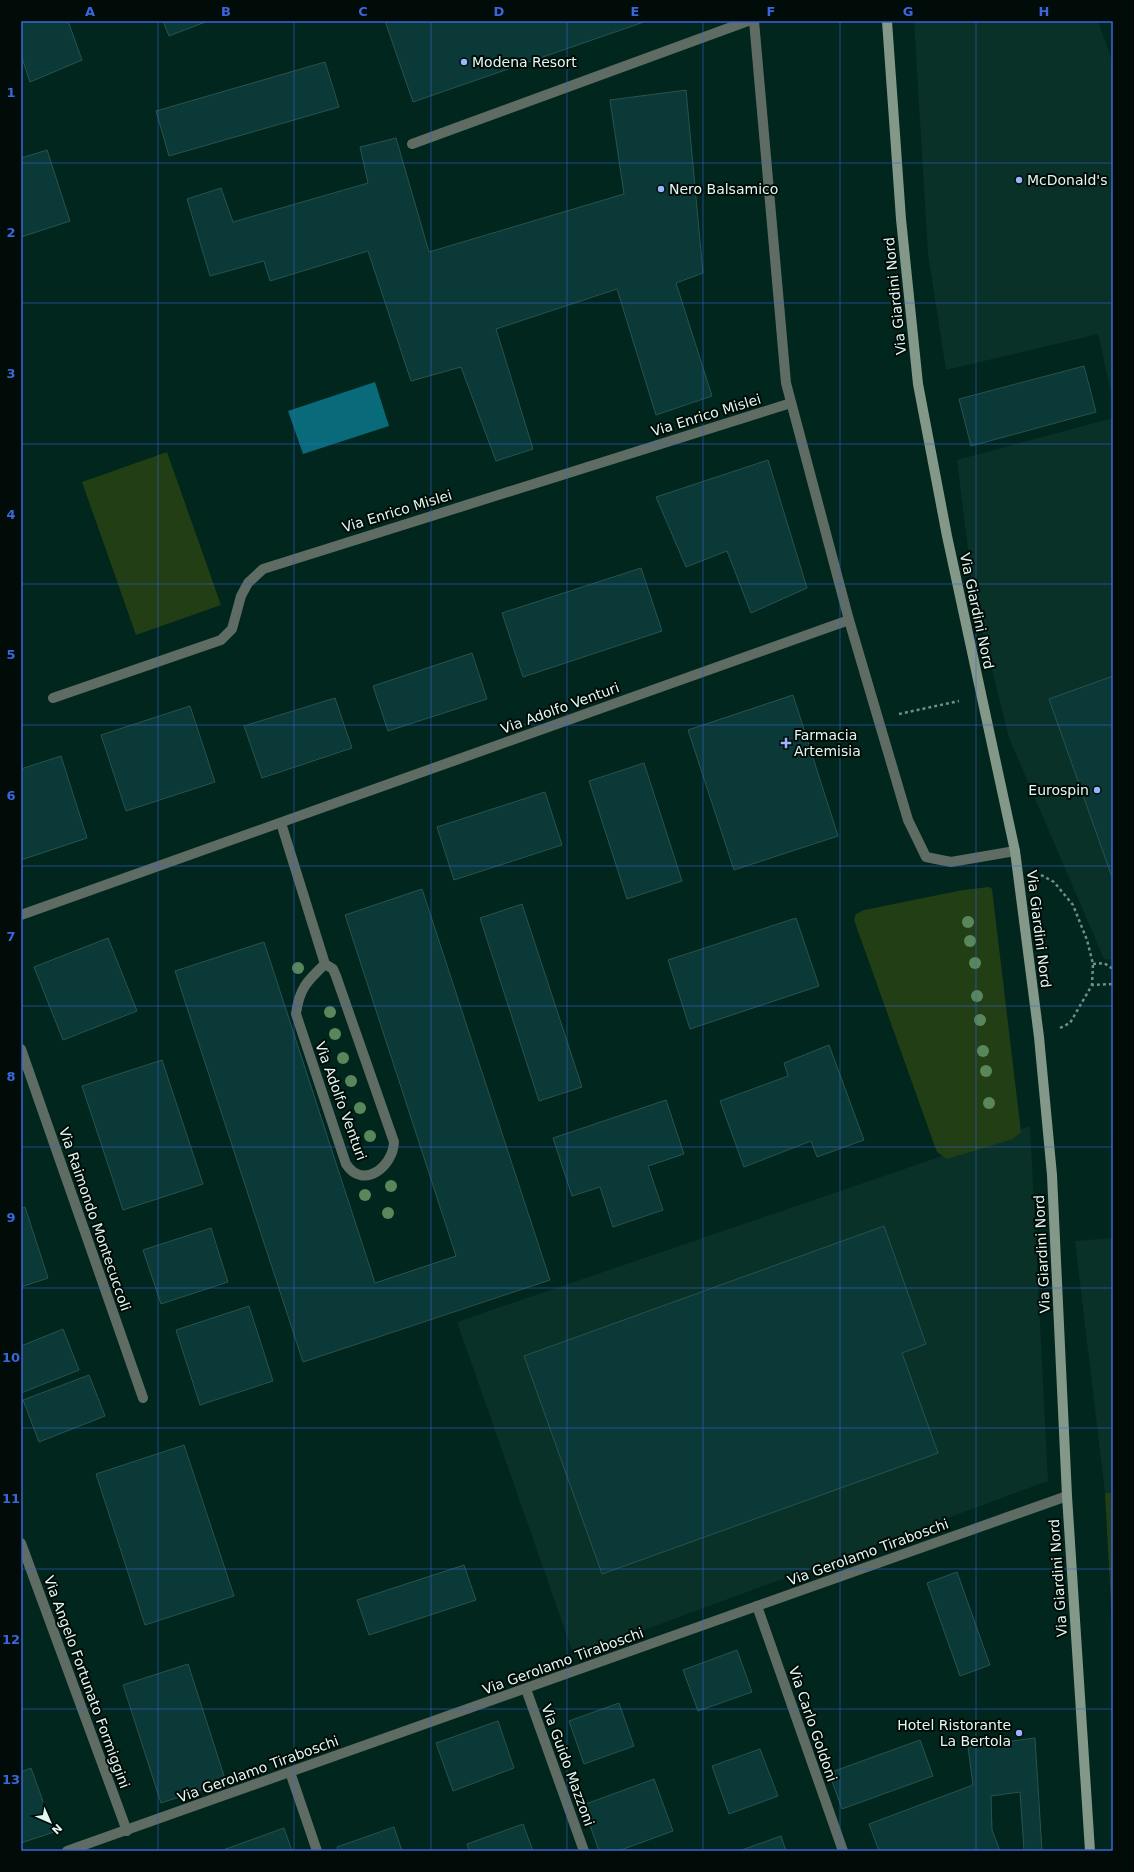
<svg xmlns="http://www.w3.org/2000/svg" width="1134" height="1872" font-family="'DejaVu Sans',sans-serif">
<style>
.built{fill:#093128}
.green{fill:#223e14}
.water{fill:#096b79}
.building{fill:#0a3938;stroke:#275351}
.lines{fill:none;stroke-linecap:round;stroke-linejoin:round}
.path{stroke:#708e86;stroke-width:2.5;stroke-dasharray:3 3;stroke-linecap:butt}
.service{stroke:#5e6c63;stroke-width:10}
.minor{stroke:#5e6c63;stroke-width:10}
.secondary{stroke:#839889;stroke-width:10}
.tree{fill:#59865b}
.grid{fill:none;stroke:#3b67dc;stroke-width:1;stroke-opacity:0.55}
.poi-dot{fill:#98b5fd;stroke:#010c08;stroke-width:1.5}
.labels{text-anchor:middle;stroke-width:4;stroke-linejoin:round;paint-order:stroke}
.poi-label{font-size:14px;fill:#e2f7f0;stroke:#010c08;text-anchor:start}
.street-label{font-size:14px;fill:#e2f7f0;stroke:#010c08}
.neatline{fill:none;stroke:#3b67dc;stroke-width:1.5}
.grid-label{font-size:13px;text-anchor:middle;font-weight:bold;fill:#3b67dc}
</style>
<rect width="100%" height="100%" fill="#00261d"/>
<g class="built">
<polygon points="914,21 1098,21 1113,62 1113,401 1098,334 946,370 928,254"/>
<polygon points="1113,418 1113,960 1104,959 1009,738 974,598 957,460"/>
<polygon points="1030,1126 1048,1481 574,1656 457,1322"/>
<polygon points="1113,1238 1113,1493 1105,1493 1075,1241"/>
</g>
<g class="green">
<polygon points="167,452 221,605 136,635 82,482"/>
<polygon points="989,887 992,889 1021,1132 1013,1139 947,1159 937,1152 934,1144 854,920 856,914 864,910 963,890"/>
<polygon points="1105,1493 1113,1493 1113,1642"/>
</g>
<polygon class="water" points="375,382 389,426 303,454 288,411"/>
<g class="building">
<polygon points="21,21 68,21 82,60 30,82 21,55"/>
<polygon points="163,21 208,21 169,36"/>
<polygon points="385,21 643,21 644,22 413,102"/>
<polygon points="325,62 339,107 169,156 156,111"/>
<polygon points="686,90 703,273 676,283 712,396 656,415 617,289 496,329 533,449 496,461 461,367 411,381 368,251 270,281 264,261 210,276 187,199 221,188 233,222 368,183 360,147 396,138 429,252 624,194 610,100"/>
<polygon points="47,150 70,221 21,237 21,158"/>
<polygon points="1084,366 1096,412 971,446 959,399"/>
<polygon points="768,460 807,588 751,613 727,551 686,567 656,497"/>
<polygon points="641,568 662,631 523,677 502,613"/>
<polygon points="472,653 487,699 388,731 373,686"/>
<polygon points="1113,676 1113,880 1049,699"/>
<polygon points="793,695 838,836 734,870 688,730"/>
<polygon points="335,698 352,748 262,778 244,726"/>
<polygon points="190,706 215,782 126,811 101,735"/>
<polygon points="61,756 87,838 21,860 21,769"/>
<polygon points="644,763 682,881 627,899 589,781"/>
<polygon points="545,792 562,845 454,880 437,827"/>
<polygon points="422,889 550,1280 303,1362 175,971 264,942 375,1283 456,1256 345,915"/>
<polygon points="522,904 582,1087 539,1101 480,918"/>
<polygon points="796,918 819,986 690,1029 668,960"/>
<polygon points="108,938 137,1011 63,1040 34,967"/>
<polygon points="829,1045 864,1140 817,1157 811,1141 744,1167 720,1101 788,1076 784,1063"/>
<polygon points="162,1060 203,1184 123,1210 82,1086"/>
<polygon points="666,1100 684,1154 648,1166 663,1210 613,1227 600,1187 572,1196 553,1138"/>
<polygon points="25,1207 48,1278 21,1287 21,1209"/>
<polygon points="884,1226 926,1344 902,1353 938,1453 602,1574 524,1356"/>
<polygon points="211,1228 228,1282 161,1304 143,1250"/>
<polygon points="249,1306 273,1381 200,1405 176,1330"/>
<polygon points="63,1329 79,1370 21,1393 21,1346"/>
<polygon points="89,1375 105,1416 39,1442 23,1400"/>
<polygon points="184,1445 234,1596 145,1625 96,1474"/>
<polygon points="464,1565 476,1600 369,1635 357,1600"/>
<polygon points="957,1572 990,1665 960,1676 927,1583"/>
<polygon points="737,1650 752,1692 698,1711 683,1670"/>
<polygon points="188,1664 226,1782 161,1803 123,1685"/>
<polygon points="619,1703 634,1746 584,1764 569,1721"/>
<polygon points="498,1721 514,1768 453,1791 436,1743"/>
<polygon points="1035,1738 1042,1851 1024,1851 1020,1792 991,1796 992,1830 1000,1851 879,1851 869,1824 973,1785 968,1747"/>
<polygon points="920,1740 933,1776 842,1809 829,1773"/>
<polygon points="760,1749 778,1796 729,1814 712,1766"/>
<polygon points="31,1768 54,1832 21,1843 21,1772"/>
<polygon points="654,1779 673,1831 618,1851 599,1851 583,1805"/>
<polygon points="523,1824 533,1851 469,1851 467,1844"/>
<polygon points="394,1827 402,1851 338,1851 337,1847"/>
<polygon points="284,1828 292,1851 223,1851 223,1850"/>
<polygon points="781,1836 786,1851 739,1851"/>
</g>
<g class="lines">
<g class="path">
<polyline points="899,714 959,701"/>
<polyline points="1041,875 1054,882 1073,905 1087,940 1093,964 1092,985"/>
<polyline points="1093,964 1104,963 1113,969"/>
<polyline points="1060,1028 1070,1023 1092,985 1113,984"/>
</g>
<polyline class="service" points="412,144 748,21"/>
<g class="minor">
<polyline points="754,21 786,383 849,620 908,820 926,857 951,862 1015,851"/>
<polyline points="53,698 221,640 232,629 241,596 248,583 263,569 791,403"/>
<path d="M281,823L325,964C307,981 299,989 296,1014L346,1164C363,1190 393,1167 394,1142L336,976L333,969L325,964"/>
<polyline points="21,915 849,620"/>
<polyline points="21,1049 143,1398"/>
<polyline points="21,1543 127,1831"/>
<polyline points="757,1606 843,1851"/>
<polyline points="526,1689 584,1851"/>
<polyline points="290,1772 317,1851"/>
<polyline points="67,1851 1067,1496"/>
</g>
<polyline class="secondary" points="887,21 901,219 918,384 947,536 1015,851 1039,1037 1052,1175 1067,1496 1090,1851"/>
</g>
<g class="tree">
<circle cx="968" cy="922" r="6"/>
<circle cx="970" cy="941" r="6"/>
<circle cx="975" cy="963" r="6"/>
<circle cx="298" cy="968" r="6"/>
<circle cx="977" cy="996" r="6"/>
<circle cx="330" cy="1012" r="6"/>
<circle cx="980" cy="1020" r="6"/>
<circle cx="335" cy="1034" r="6"/>
<circle cx="983" cy="1051" r="6"/>
<circle cx="343" cy="1058" r="6"/>
<circle cx="986" cy="1071" r="6"/>
<circle cx="351" cy="1081" r="6"/>
<circle cx="989" cy="1103" r="6"/>
<circle cx="360" cy="1108" r="6"/>
<circle cx="370" cy="1136" r="6"/>
<circle cx="391" cy="1186" r="6"/>
<circle cx="365" cy="1195" r="6"/>
<circle cx="388" cy="1213" r="6"/>
</g>
<path class="grid" d="M158,21V1851M294,21V1851M431,21V1851M567,21V1851M703,21V1851M840,21V1851M976,21V1851M21,163H1113M21,303H1113M21,444H1113M21,584H1113M21,725H1113M21,866H1113M21,1006H1113M21,1147H1113M21,1288H1113M21,1428H1113M21,1569H1113M21,1709H1113"/>
<g class="poi-dot">
<circle cx="464" cy="62" r="4"/>
<circle cx="1019" cy="180" r="4"/>
<circle cx="661" cy="189" r="4"/>
<path d="M784 737h4v4h4v4h-4v4h-4v-4h-4v-4h4z"/>
<circle cx="1097" cy="790" r="4"/>
<circle cx="1019" cy="1733" r="4"/>
</g>
<g class="labels">
<g class="poi-label">
<text x="472" y="67">Modena Resort</text>
<text x="1027" y="185">McDonald's</text>
<text x="669" y="194">Nero Balsamico</text>
<text x="794" y="740">Farmacia<tspan x="794" dy="16">Artemisia</tspan></text>
<text x="1089" y="795" text-anchor="end">Eurospin</text>
<text x="1011" y="1730" text-anchor="end">Hotel Ristorante<tspan x="1011" dy="16">La Bertola</tspan></text>
</g>
<g class="street-label">
<text transform="translate(895 296) rotate(-96)" y="5">Via Giardini Nord</text>
<text transform="translate(706 415) rotate(-17)" y="5">Via Enrico Mislei</text>
<text transform="translate(397 511) rotate(-17)" y="5">Via Enrico Mislei</text>
<text transform="translate(977 611) rotate(78)" y="5">Via Giardini Nord</text>
<text transform="translate(560 708) rotate(-20)" y="5">Via Adolfo Venturi</text>
<text transform="translate(1039 929) rotate(83)" y="5">Via Giardini Nord</text>
<text transform="translate(341 1101) rotate(70)" y="5">Via Adolfo Venturi</text>
<text transform="translate(95 1219) rotate(71)" y="5">Via Raimondo Montecuccoli</text>
<text transform="translate(1042 1254) rotate(-93)" y="5">Via Giardini Nord</text>
<text transform="translate(868 1552) rotate(-20)" y="5">Via Gerolamo Tiraboschi</text>
<text transform="translate(1058 1578) rotate(-94)" y="5">Via Giardini Nord</text>
<text transform="translate(563 1661) rotate(-20)" y="5">Via Gerolamo Tiraboschi</text>
<text transform="translate(87 1682) rotate(70)" y="5">Via Angelo Fortunato Formiggini</text>
<text transform="translate(813 1724) rotate(71)" y="5">Via Carlo Goldoni</text>
<text transform="translate(568 1765) rotate(70)" y="5">Via Guido Mazzoni</text>
<text transform="translate(258 1769) rotate(-20)" y="5">Via Gerolamo Tiraboschi</text>
</g>
</g>
<rect width="1134" height="1872" fill="none" stroke="#010c08" stroke-width="44"/>
<g transform="translate(50 1822) rotate(135)" stroke="#010c08" stroke-width="3" paint-order="stroke">
<path d="M0-3L7 15L0 10L-7 15Z" fill="#e2f7f0"/>
<text y="-6" font-size="11" font-weight="bold" text-anchor="middle" fill="#e2f7f0">N</text>
</g>
<rect x="22" y="22" width="1090" height="1828" class="neatline"/>
<g class="grid-label">
<text x="90" y="16">A</text>
<text x="226" y="16">B</text>
<text x="363" y="16">C</text>
<text x="499" y="16">D</text>
<text x="635" y="16">E</text>
<text x="771" y="16">F</text>
<text x="908" y="16">G</text>
<text x="1044" y="16">H</text>
<text x="11" y="97">1</text>
<text x="11" y="237">2</text>
<text x="11" y="378">3</text>
<text x="11" y="519">4</text>
<text x="11" y="659">5</text>
<text x="11" y="800">6</text>
<text x="11" y="941">7</text>
<text x="11" y="1081">8</text>
<text x="11" y="1222">9</text>
<text x="11" y="1362">10</text>
<text x="11" y="1503">11</text>
<text x="11" y="1644">12</text>
<text x="11" y="1784">13</text>
</g>
</svg>
